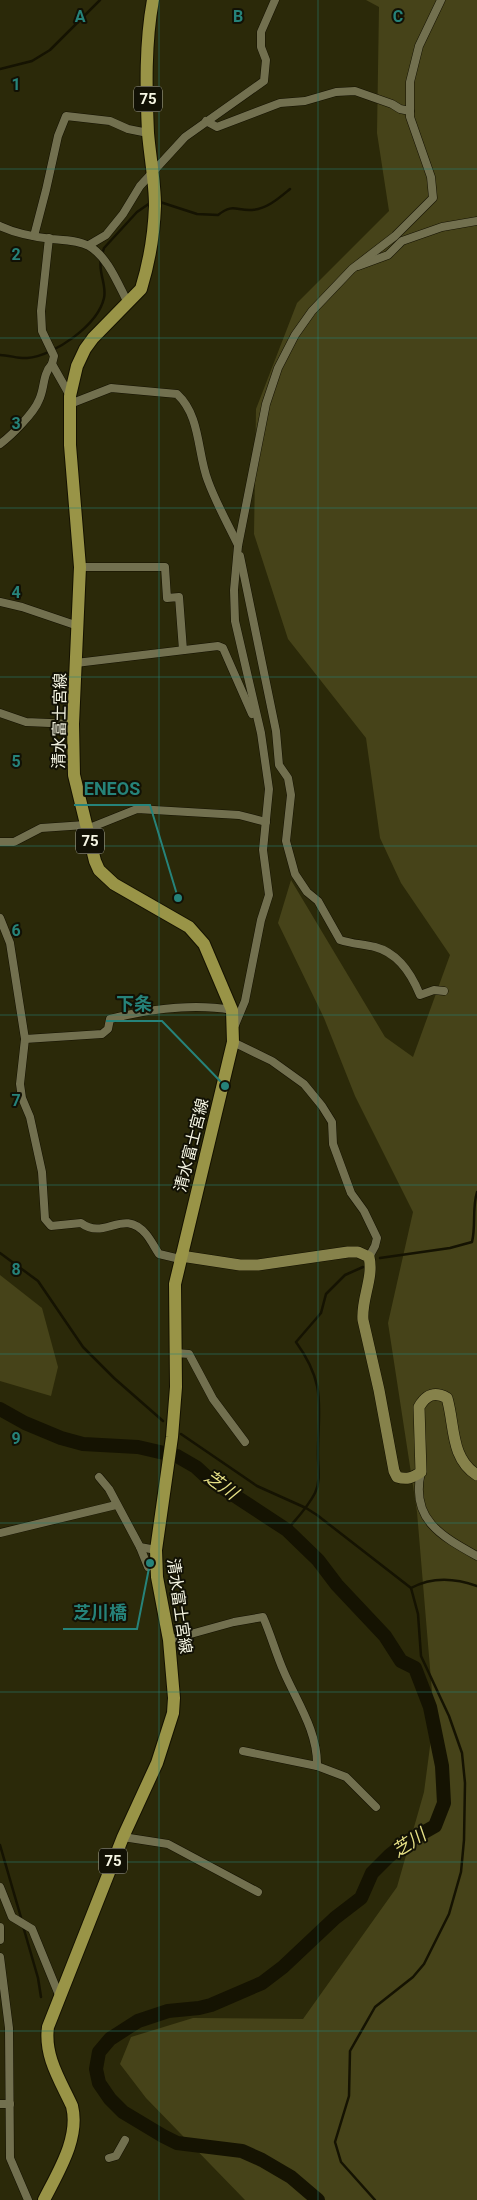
<svg xmlns="http://www.w3.org/2000/svg" width="477" height="2200" font-family="Roboto,'Noto Sans JP',sans-serif">
<style>
.green{fill:#464319}
.lines{fill:none;stroke-linecap:round;stroke-linejoin:round}
.stream{stroke:#151302;stroke-width:2.5}
.river{stroke:#151302;stroke-width:14}
.street-casing{stroke:#141100;stroke-width:9}
.secondary-casing{stroke:#141100;stroke-width:12}
.primary-casing{stroke:#141100;stroke-width:14}
.street{stroke:#72704f;stroke-width:8}
.secondary{stroke:#86824b;stroke-width:11}
.primary{stroke:#999447;stroke-width:12}
.grid{fill:none;stroke:#26837a;stroke-width:1;stroke-opacity:0.55}
.labels{text-anchor:middle;stroke-width:4;stroke-linejoin:round;paint-order:stroke}
.shield{fill:#121105;stroke:#b2b1a1;stroke-width:1}
.shield-label{font-size:15px;font-weight:bold;fill:#f6f6e4}
.street-label{font-size:16px;fill:#f6f6e4;stroke:#121105}
.water-label{font-size:18px;font-style:italic;fill:#e5df85;stroke:#121105}
.grid-label{font-size:16px;text-anchor:middle;font-weight:bold;fill:#26837a;stroke:#121105;stroke-width:4;stroke-linejoin:round;paint-order:stroke}
.leader{fill:none;stroke:#26837a;stroke-width:2}
.callout-dot{fill:#26837a;stroke:#121105;stroke-width:2}
.callout-label{font-size:18px;text-anchor:middle;font-weight:bold;fill:#26837a;stroke:#121105;stroke-width:4;stroke-linejoin:round;paint-order:stroke}
</style>
<rect width="100%" height="100%" fill="#2b2909"/>
<g class="green">
<polygon points="366,0 477,0 477,2200 245,2200 146,2098 120,2064 131,2037 193,2018 303,2019 397,1887 424,1792 434,1716 417,1512 388,1323 413,1212 355,1096 324,1018 278,923 291,880 385,1037 413,1057 450,955 401,883 380,838 366,738 288,639 254,534 256,409 297,303 389,211 377,133 379,7"/>
<polygon points="0,1275 42,1308 58,1367 51,1396 0,1381"/>
</g>
<g class="lines">
<g class="stream">
<polyline points="0,69 32,61 50,50 100,0"/>
<path d="M160,202L197,214L218,215C233,203 236,211 252,210C267,209 279,198 290,189"/>
<polyline points="102,255 104,248 137,212 150,203"/>
<path d="M0,355C9,355 19,359 27,358C54,356 98,325 104,298C107,285 98,272 101,260"/>
<polyline points="0,1253 38,1281 83,1347 114,1378 163,1421"/>
<path d="M380,1258L450,1248L472,1242C476,1226 472,1208 477,1192"/>
<polyline points="181,1434 257,1486 306,1508 317,1515 411,1588 418,1614 421,1656 449,1716 462,1753 465,1783 464,1840 461,1872 449,1914 424,1964 413,1977 375,2007 350,2051 349,2096 335,2142 341,2162 375,2200"/>
<path d="M287,1530C297,1518 308,1507 315,1493C321,1481 318,1467 318,1455C318,1406 327,1385 296,1342L321,1313L326,1294L345,1275L363,1267"/>
<path d="M411,1588C433,1576 455,1578 477,1586"/>
<polyline points="0,1845 22,1921"/>
<polyline points="23,1926 38,1978 41,1997"/>
</g>
<polyline class="river" points="0,1409 25,1423 61,1438 83,1444 138,1447 177,1456 196,1467 209,1479 287,1530 318,1560 337,1585 385,1636 401,1661 415,1668 430,1707 442,1766 444,1803 435,1826 405,1843 389,1856 372,1873 361,1898 335,1918 283,1967 262,1983 211,2005 199,2008 168,2011 138,2021 110,2039 99,2052 96,2069 99,2083 110,2099 123,2112 163,2136 177,2143 242,2151 262,2160 291,2177 318,2200"/>
<defs>
<g id="street">
<polyline points="206,121 217,127 280,103 305,101 336,92 355,91 392,104 400,109 410,111"/>
<path d="M0,226C15,233 35,237 52,239C64,240 78,240 89,246C108,257 118,284 128,303"/>
<polyline points="34,236 46,190 58,136 66,116 110,121 128,129 148,133"/>
<polyline points="49,238 41,311 42,331 54,356 52,364 69,394"/>
<polyline points="89,245 106,235 123,214 140,186 185,137 264,81 266,60 261,47 261,32 275,0"/>
<polyline points="358,266 388,255 402,241 442,227 477,221"/>
<path d="M70,404L111,388L177,394C201,416 197,453 208,481C216,503 228,524 238,545"/>
<path d="M0,444C11,436 34,413 39,400C45,388 42,375 52,364"/>
<path d="M240,556L276,731L279,765L288,778L291,795L286,841L295,874L307,892L318,901L340,940C352,944 363,944 375,947C398,953 412,975 420,995L434,990L444,991"/>
<polyline points="80,567 165,567 167,598 179,597 183,650"/>
<polyline points="0,602 22,607 78,626"/>
<polyline points="76,663 218,646 223,648 252,714"/>
<polyline points="0,713 26,722 73,724"/>
<polyline points="87,829 137,809 239,815 266,822"/>
<polyline points="0,842 14,842 41,828 85,825"/>
<path d="M0,918L10,943L25,1039L20,1084L22,1098L30,1117L42,1172L45,1219L51,1226L81,1223C105,1241 123,1207 146,1234C151,1240 155,1248 159,1254L180,1259"/>
<polyline points="235,1025 245,1001 261,920 269,895 263,850 269,789 261,733 235,621 234,590 238,546 266,404 278,368 295,335 312,311 352,269 395,236 433,198 431,177 410,117 410,82 419,46 441,0"/>
<path d="M25,1039L102,1034L108,1029L110,1019C150,1009 191,1003 232,1010"/>
<polyline points="233,1042 272,1061 304,1084 322,1106 332,1122 333,1144 351,1193 364,1211 377,1238 375,1246 369,1257"/>
<polyline points="176,1353 189,1354 213,1399 245,1442"/>
<path d="M421,1472C410,1519 441,1536 477,1556"/>
<polyline points="99,1477 109,1489 140,1547 156,1550"/>
<polyline points="0,1533 116,1505"/>
<polyline points="140,1547 148,1567"/>
<path d="M169,1640L234,1622L263,1617C271,1635 276,1654 284,1672C297,1702 318,1732 317,1766"/>
<polyline points="243,1751 317,1766 346,1777 376,1807"/>
<polyline points="123,1837 168,1844 258,1892"/>
<polyline points="0,1887 12,1917 32,1929 59,1995"/>
<polyline points="0,1927 0,1940"/>
<polyline points="0,1957 9,2028 10,2158 28,2200"/>
<polyline points="0,2104 10,2104"/>
<polyline points="109,2158 116,2156 125,2140"/>
</g>
<path id="secondary" d="M181,1256L240,1265H258L348,1252H358L369,1257C374,1278 361,1299 363,1320L379,1390L394,1471L397,1477C407,1480 412,1478 421,1472L419,1407C426,1395 434,1391 447,1398C455,1425 450,1458 477,1475"/>
<path id="primary" d="M44,2200C58,2172 80,2138 72,2106C60,2080 44,2056 48,2027L123,1837L157,1763L173,1713L174,1698L169,1640L157,1577L156,1550L172,1437L176,1387L175,1284L233,1042L232,1010L204,944L189,927L114,884L99,870L95,861L74,775L73,724L80,567L70,445V396L77,366L85,349L93,338L141,289C149,263 154,233 155,206C155,182 150,157 148,133C146,89 145,43 153,0"/>
</defs>
<use href="#street" class="street-casing"/>
<use href="#secondary" class="secondary-casing"/>
<use href="#primary" class="primary-casing"/>
<use href="#street" class="street"/>
<use href="#secondary" class="secondary"/>
<use href="#primary" class="primary"/>
</g>
<path class="grid" d="M159,0V2200M318,0V2200M0,169H477M0,338H477M0,508H477M0,677H477M0,846H477M0,1015H477M0,1185H477M0,1354H477M0,1523H477M0,1692H477M0,1862H477M0,2031H477"/>
<g class="labels">
<g class="shield">
<rect x="134" y="86.5" width="28" height="25" rx="4"/>
<rect x="76" y="828.5" width="28" height="25" rx="4"/>
<rect x="99" y="1848.5" width="28" height="25" rx="4"/>
</g>
<g class="shield-label">
<text x="148" y="104">75</text>
<text x="90" y="846">75</text>
<text x="113" y="1866">75</text>
</g>
<g class="street-label">
<text transform="translate(59 721) rotate(-89)" y="6">清水富士宮線</text>
<text transform="translate(191 1145) rotate(-76)" y="6">清水富士宮線</text>
<text transform="translate(180 1606) rotate(82)" y="6">清水富士宮線</text>
</g>
<g class="water-label">
<text transform="translate(221 1485) rotate(36)" y="6">芝川</text>
<text transform="translate(409 1843) rotate(-33)" y="6">芝川</text>
</g>
</g>
<g class="grid-label">
<text x="80" y="22">A</text>
<text x="238" y="22">B</text>
<text x="398" y="22">C</text>
<text x="16" y="90">1</text>
<text x="16" y="260">2</text>
<text x="16" y="429">3</text>
<text x="16" y="598">4</text>
<text x="16" y="767">5</text>
<text x="16" y="936">6</text>
<text x="16" y="1106">7</text>
<text x="16" y="1275">8</text>
<text x="16" y="1444">9</text>
</g>
<path class="leader" d="M178 898L150 805H74M225 1086L162 1021H106M150 1563L137 1629H63"/>
<g class="callout-dot">
<circle cx="178" cy="898" r="5"/>
<circle cx="225" cy="1086" r="5"/>
<circle cx="150" cy="1563" r="5"/>
</g>
<g class="callout-label">
<text x="112" y="795">ENEOS</text>
<text x="134" y="1010">下条</text>
<text x="100" y="1619">芝川橋</text>
</g>
</svg>
